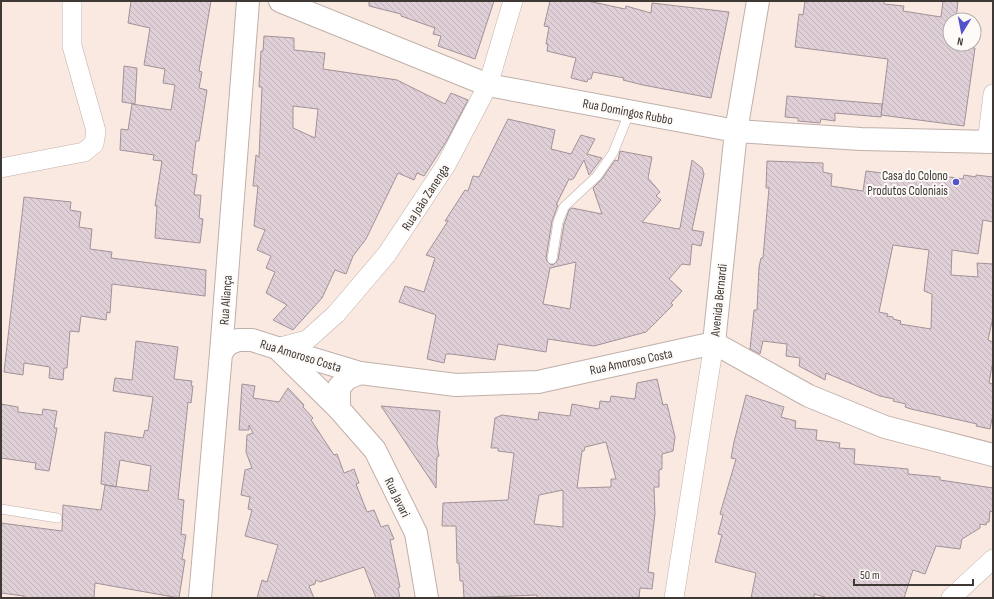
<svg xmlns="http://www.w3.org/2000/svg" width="994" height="599" font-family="'Sofia Sans Condensed',sans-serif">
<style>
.building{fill:url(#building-back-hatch);stroke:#a29299;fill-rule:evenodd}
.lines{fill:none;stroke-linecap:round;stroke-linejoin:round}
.service-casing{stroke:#c0b0a9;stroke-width:10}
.minor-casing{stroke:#c0b0a9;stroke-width:20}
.tertiary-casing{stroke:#c0b0a9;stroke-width:24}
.secondary-casing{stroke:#c0b0a9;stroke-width:24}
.service{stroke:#fff;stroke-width:9}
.minor{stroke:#fff;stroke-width:19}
.tertiary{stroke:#fff;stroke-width:22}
.secondary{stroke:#fff;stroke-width:22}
.poi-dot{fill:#5353ca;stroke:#fdfaf8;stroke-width:1.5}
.labels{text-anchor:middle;stroke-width:4;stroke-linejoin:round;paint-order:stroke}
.street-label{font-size:13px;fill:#3f3935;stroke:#fdfaf8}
.poi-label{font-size:13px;fill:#3f3935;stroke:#fdfaf8;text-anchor:end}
</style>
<defs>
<pattern id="building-back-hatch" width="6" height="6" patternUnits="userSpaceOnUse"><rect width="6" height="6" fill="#dfcfd6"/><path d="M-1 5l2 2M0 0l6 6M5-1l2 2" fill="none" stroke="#c0b2b8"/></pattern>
</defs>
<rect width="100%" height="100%" fill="#fae9e1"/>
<g class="building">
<polygon points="131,1 211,1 199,71 202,72 199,88 207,90 199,141 196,141 192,174 197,175 194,195 201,195 199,218 203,219 200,243 155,238 157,206 155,206 162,161 153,160 154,155 120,150 121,129 128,130 132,104 171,110 175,85 163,83 165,69 144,65 150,28 128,23"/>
<polygon points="369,1 494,1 475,59 438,46 441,36 433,34 435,28 401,16 401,14 369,6"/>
<polygon points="550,1 588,1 625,9 626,6 651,13 652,3 729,12 711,98 643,85 623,80 624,78 593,72 591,79 588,79 587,82 571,78 576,58 547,51 548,44 546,44 549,27 544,26"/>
<polygon points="805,1 884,1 884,4 904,6 903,11 941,17 943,1 958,1 956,20 950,20 950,44 975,48 964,126 881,115 888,59 795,47 799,14 803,15"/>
<path d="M264,36L294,38V50L325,53L323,69L397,80L445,104L451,93L468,100L446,142L424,176L417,173L414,180L398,173L366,239L353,256L346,274L335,270L322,298L293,330L273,320L287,305L266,293L275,272L266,268L271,256L257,250L265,230L254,226L258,186H253L256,155L259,157L262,87H259L261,51H263ZM293,106L318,109L315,138L293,128Z"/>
<polygon points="124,66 137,68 135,104 122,102"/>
<polygon points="787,96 882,104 881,117 835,113 835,121 821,119 820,123 798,121 798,118 785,117"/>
<path d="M508,119L555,130L551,149L571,154L581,135L595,139L587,154L602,158L589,175L584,160L574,178L571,180L569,179L556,205H558L552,221L546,258L547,261L551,265L554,264L558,260L564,224L569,210L572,208L602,214L593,188L602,179L615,160L618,161L620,151L652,157L648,178L660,192L656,196L661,200L642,222L678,229L680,228L692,160L702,168L704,174L692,230L704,232L701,246L692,244L690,265L682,264L669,279L682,291L671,303L673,305L646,332L594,346L548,339L546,352L498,344L495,360L451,354H446L444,363L427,359L436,315L399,302L405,286L424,292L435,258L426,255L448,221H445L465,190L468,191L473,176L479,177ZM576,262L570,309L543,304L550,268Z"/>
<path d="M767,161L823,163V172L832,174L831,186L863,191L866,171L890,174L891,172L930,174L963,179L964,175L976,177V175L993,177V222L983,220L978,254L952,250L951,275L978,277L977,263L993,264V317L988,340L993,342V360L989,383L993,384V414L990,429L976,426L977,424L911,409L905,407L906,404L893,401L894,399L880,396L826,373L825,380L799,366L800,358L786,356L787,344L763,341L760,354L750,349L754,310H757L759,267L761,258H763L769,188H766ZM893,245L929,250L924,291L932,294L931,329L900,324L901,321L893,319V317L887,316L888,314L879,312Z"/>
<polygon points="24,197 71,202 70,210 81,212 79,227 92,229 90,249 112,252 111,258 206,270 205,296 112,284 110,313 107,312 106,320 81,316 79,332 70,331 67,368 64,368 63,380 49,378 50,367 24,363 23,375 4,372"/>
<polygon points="136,341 178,347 174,379 192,381 191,386 193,386 191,403 188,402 178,499 184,500 181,534 186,535 182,559 185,560 179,598 95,583 94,598 24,598 24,596 1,593 1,523 62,531 63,505 101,510 105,485 148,491 151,466 120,460 116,487 101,484 105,432 143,438 145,430 148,431 153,397 113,391 115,378 132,380"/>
<path d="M657,379L663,405L667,404L675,437L673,451L662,454V469L659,470V487H654L655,514L648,572L654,573L652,589L640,588L639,598H537V595L464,598L463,581H460L459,563H457L456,526H442L443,503L508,500L514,453L498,451V448H491L495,418L502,415L538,420L539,412L570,416L572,404L599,409L600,401L610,402L611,396L635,399L637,383ZM606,442L616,479H611V487L577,488L582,451H584L585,447ZM563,490V527L534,524L539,495Z"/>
<polygon points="242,384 255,386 253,398 279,402 288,388 304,405 303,407 313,418 311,420 334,455 337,454 344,473 354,469 359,483 356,484 367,512 374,510 381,527 388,525 394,539 390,540 400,587 398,588 400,598 376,598 364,567 320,582 316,580 315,584 309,586 314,598 257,598 262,580 267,582 278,545 245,536 252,510 248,509 250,497 241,495 245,470 252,468 246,452 247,435 253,433 249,425 249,430 239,430"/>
<polygon points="746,395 784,407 781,417 796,421 795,428 817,430 816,440 840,443 839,448 855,449 854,464 908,469 908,474 940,477 940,480 993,488 993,512 990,511 989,522 987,522 986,525 980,524 980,528 962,539 960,549 936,546 925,574 913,570 904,598 828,598 814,594 814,598 751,598 756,573 715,562 722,535 718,534 723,515 720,514 736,459 731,458 734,442"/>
<polygon points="1,404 18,407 18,412 42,415 43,409 57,411 54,428 57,428 49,471 35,469 36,463 1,458"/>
<polygon points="381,406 440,411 437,444 439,456 437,457 436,488"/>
</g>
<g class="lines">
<defs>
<g id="service">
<polyline points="552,259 558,222 564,207 597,176 613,153 630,111"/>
<polyline points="1,509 57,518"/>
</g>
<g id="minor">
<polyline points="987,143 993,94"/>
<polyline points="1,168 84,152 94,144 96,131 72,46 72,1"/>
<polyline points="277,348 307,340 336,314 387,254 446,165 488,85 513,1"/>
<polyline points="674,598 714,343"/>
<polyline points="951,598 993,559"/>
</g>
<g id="tertiary">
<polyline points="280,1 488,85 736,131 861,139 993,142"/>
<polyline points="714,343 736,131 758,1"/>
<polyline points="277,348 360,373 456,385 538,382 714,343 809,396 885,427 993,455"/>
<polyline points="200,598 221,353"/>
</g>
<g id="secondary">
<polyline points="221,353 228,344 238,340 252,340 277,348 339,409 375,450 416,533 427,598"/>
<polyline points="221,353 248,1"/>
<polyline points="339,409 339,387 348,378 360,373"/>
</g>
</defs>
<use href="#service" class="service-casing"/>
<use href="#minor" class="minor-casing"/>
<use href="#tertiary" class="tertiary-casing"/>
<use href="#secondary" class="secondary-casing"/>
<use href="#service" class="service"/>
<use href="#minor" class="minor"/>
<use href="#tertiary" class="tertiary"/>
<use href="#secondary" class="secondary"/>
</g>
<circle class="poi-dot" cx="956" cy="182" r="4"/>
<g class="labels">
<g class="street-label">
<text transform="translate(628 111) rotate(11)" y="5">Rua Domingos Rubbo</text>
<text transform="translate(425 197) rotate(-57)" y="5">Rua João Zanenga</text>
<text transform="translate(225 300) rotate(-86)" y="5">Rua Aliança</text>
<text transform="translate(718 300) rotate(-84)" y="5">Avenida Bernardi</text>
<text transform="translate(301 355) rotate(17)" y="5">Rua Amoroso Costa</text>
<text transform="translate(631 361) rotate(-12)" y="5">Rua Amoroso Costa</text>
<text transform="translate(398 497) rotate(64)" y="5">Rua Javari</text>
</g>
<g class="poi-label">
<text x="948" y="180">Casa do Colono<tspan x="948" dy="15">Produtos Coloniais</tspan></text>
</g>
</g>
<rect width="994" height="599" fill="none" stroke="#3f3935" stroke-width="4"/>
<g transform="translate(962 32) rotate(190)"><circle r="19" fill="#fdfaf8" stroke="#b1adaa"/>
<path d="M0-3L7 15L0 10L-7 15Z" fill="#5353ca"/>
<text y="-6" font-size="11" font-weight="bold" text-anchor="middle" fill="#3f3935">N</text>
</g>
<path d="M854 579v6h119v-6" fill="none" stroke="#3f3935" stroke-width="2"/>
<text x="860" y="579" font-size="12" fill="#3f3935" stroke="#fdfaf8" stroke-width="3" paint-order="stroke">50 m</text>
</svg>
